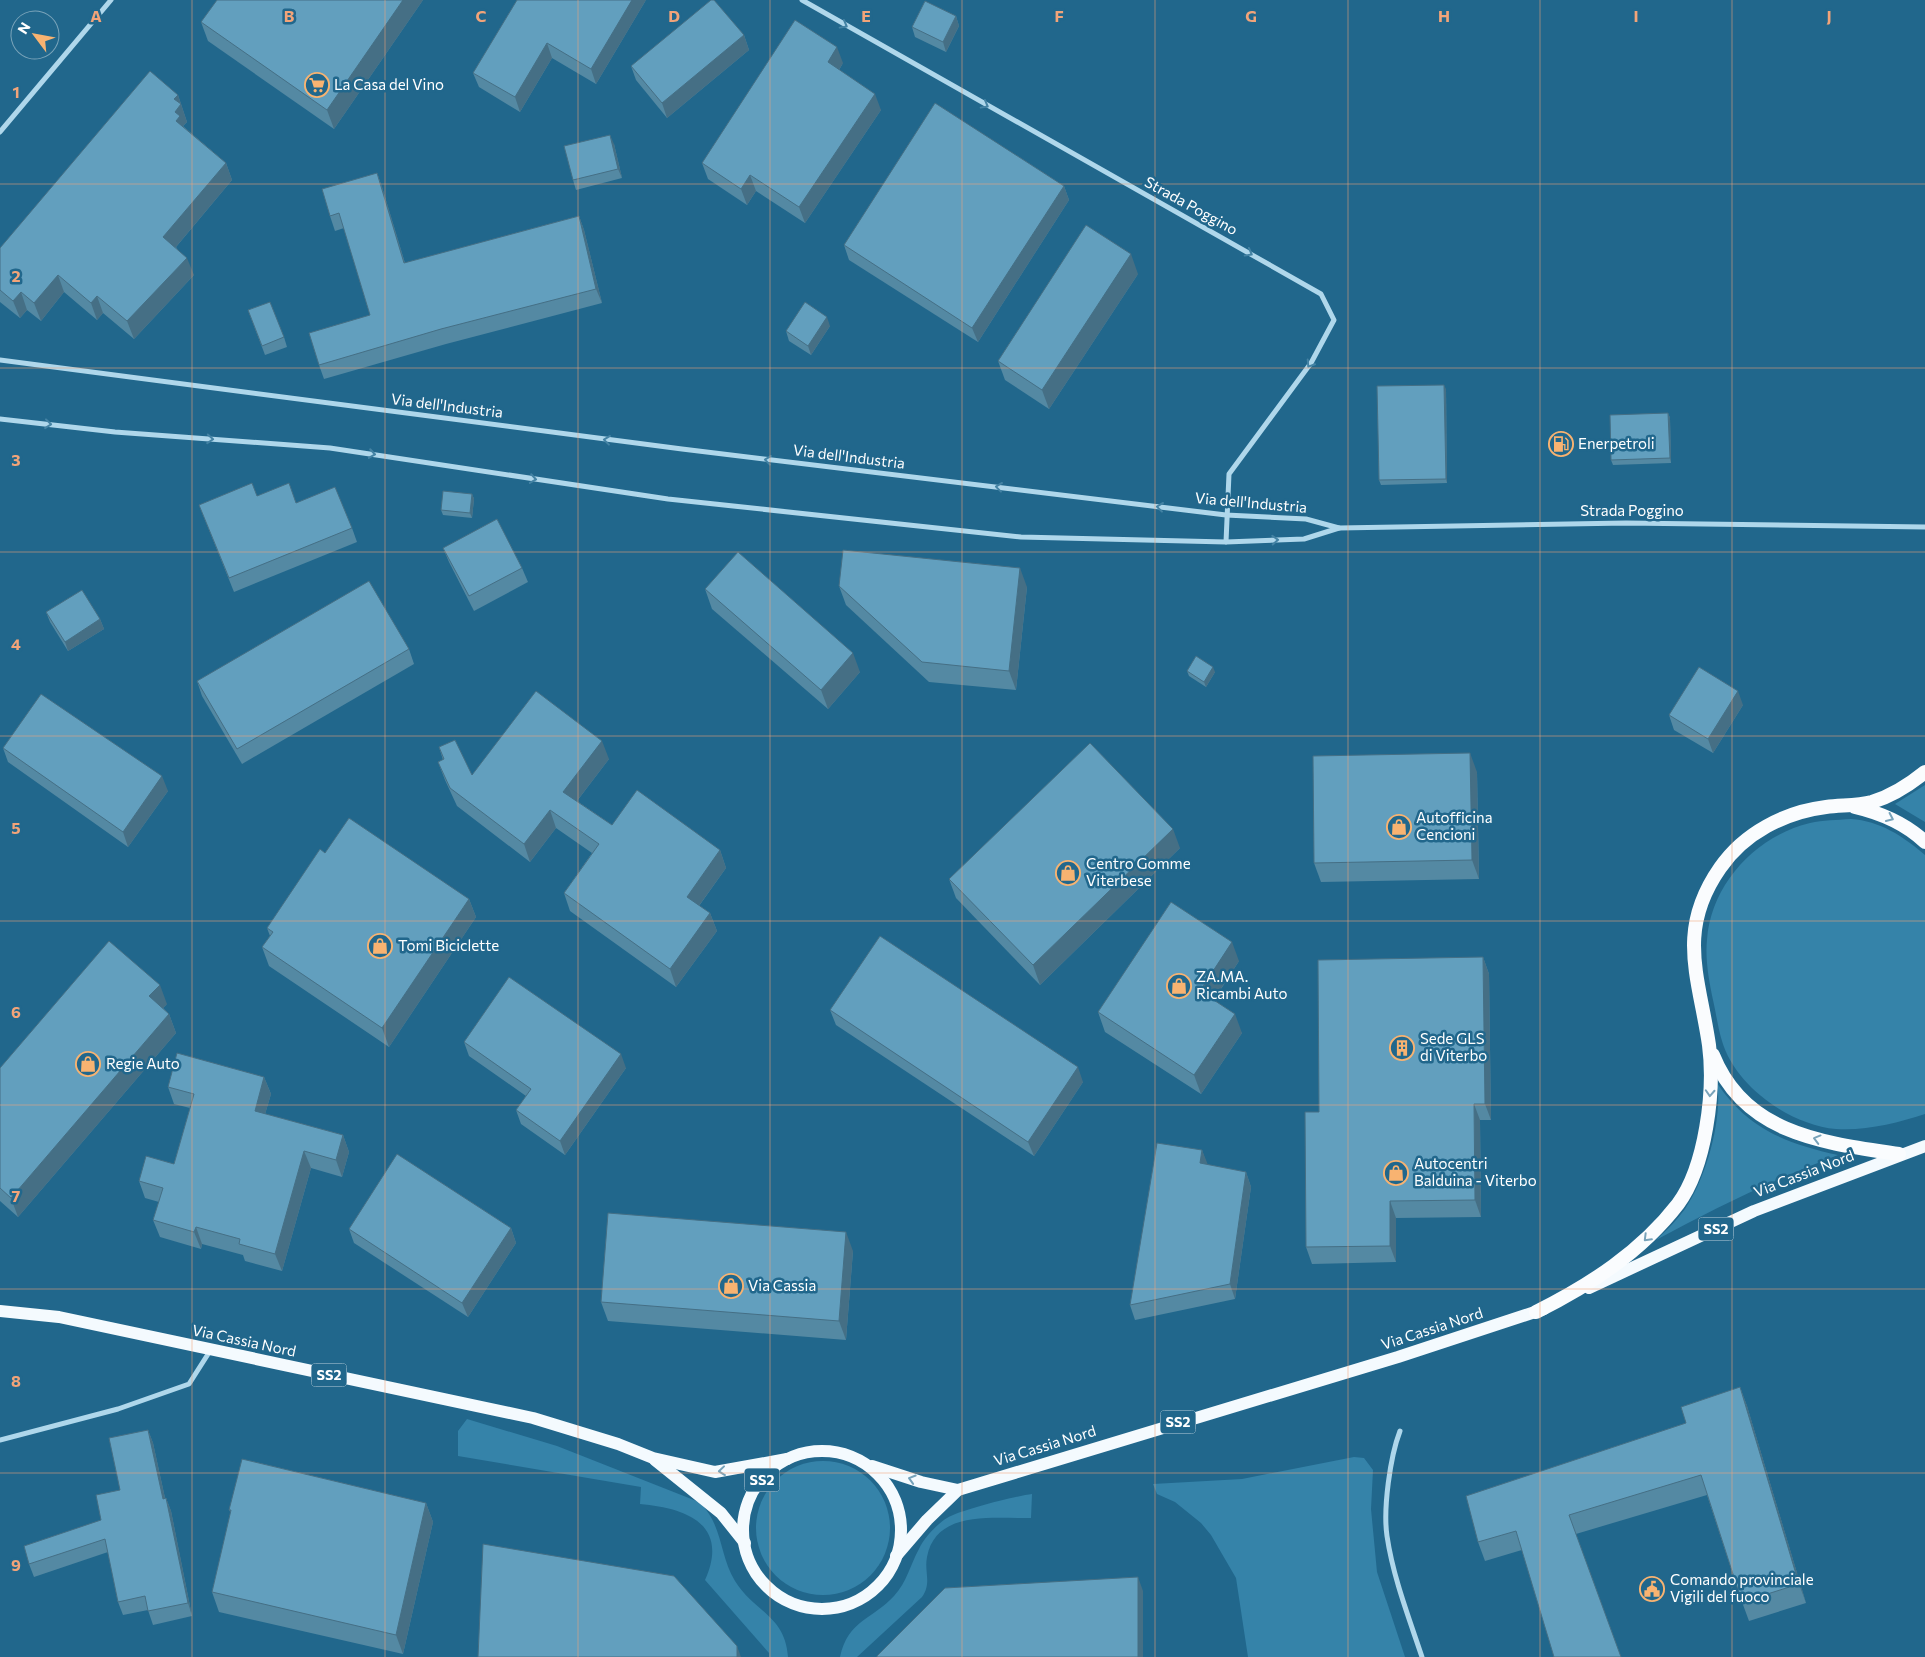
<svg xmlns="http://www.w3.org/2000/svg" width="1925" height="1657" font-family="Commissioner,sans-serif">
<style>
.green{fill:#3583a9}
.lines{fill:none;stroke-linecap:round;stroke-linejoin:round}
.minor{stroke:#afd7eb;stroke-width:5}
.primary{stroke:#f4fafe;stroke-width:12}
.trunk{stroke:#fafcfe;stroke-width:14}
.wall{fill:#5489a3}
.shaded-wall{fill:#456f85}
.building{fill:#629fbe;stroke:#456f85}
.oneway{stroke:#4483a4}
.oneway2{stroke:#78a3ba}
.oneway3{stroke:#75a2ba}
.grid{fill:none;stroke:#f2a479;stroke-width:1;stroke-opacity:0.55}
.labels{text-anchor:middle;stroke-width:5;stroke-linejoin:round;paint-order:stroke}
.shield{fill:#21678c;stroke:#bcd1dc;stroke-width:1}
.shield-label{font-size:14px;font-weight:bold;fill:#fff}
.poi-label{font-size:15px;fill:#fff;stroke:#21678c;text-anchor:start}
.street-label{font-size:15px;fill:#fff;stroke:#21678c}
.grid-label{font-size:16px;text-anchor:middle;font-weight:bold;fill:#f2a479;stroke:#21678c;stroke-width:5;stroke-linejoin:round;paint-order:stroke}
</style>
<rect width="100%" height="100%" fill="#21678c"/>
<g class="green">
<polygon points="1925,785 1925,822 1895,804"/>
<path d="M1851,819C1880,821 1903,836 1925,855V1114C1897,1123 1866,1131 1836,1129C1790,1125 1735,1086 1722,1041C1718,1028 1716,1013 1713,1000C1709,981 1705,959 1707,940C1711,884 1756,836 1810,823C1823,820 1837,820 1851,819Z"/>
<path d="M1717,1083C1748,1129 1785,1143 1838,1155C1775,1179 1715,1208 1656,1240C1667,1230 1677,1220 1685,1209C1706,1179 1723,1118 1717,1083Z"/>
<path d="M467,1419L557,1446L699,1502C723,1524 719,1555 735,1581C755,1613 785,1615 788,1657H769V1653L705,1580C730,1524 686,1508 640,1504L641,1487L458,1456V1431Z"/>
<polygon points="1354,1457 1364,1458 1373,1470 1371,1509 1377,1572 1405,1657 1248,1657 1236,1578 1211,1535 1201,1523 1175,1502 1157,1494 1153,1484 1242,1479"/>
<circle cx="823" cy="1528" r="67"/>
<path d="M1032,1494L1031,1518C995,1519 936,1509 927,1557C924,1572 932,1583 922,1597L857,1657H840C848,1620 873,1619 894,1596C907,1582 910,1565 919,1549C924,1538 937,1524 947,1518C960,1510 1016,1496 1032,1494Z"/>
</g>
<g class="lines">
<g class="minor">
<polyline points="802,0 1321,294 1334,320 1311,363 1229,474 1226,542"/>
<polyline points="0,132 111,0"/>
<polyline points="0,360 682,449 1226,515 1306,519 1339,528"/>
<polyline points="0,419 115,432 330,448 668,499 1021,537 1226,542 1304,539 1339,528 1626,523 1925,527"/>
<path d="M1400,1431C1390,1457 1383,1509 1387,1536C1393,1577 1409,1618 1422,1657"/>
<polyline points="0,1440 118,1409 189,1384 210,1351"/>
</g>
<g class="primary">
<polyline points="1589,1288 1754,1211 1925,1146"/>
<polyline points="0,1311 59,1317 533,1418 618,1444 653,1458 715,1472 787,1459"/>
<circle cx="822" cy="1530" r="79"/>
<polyline points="655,1460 721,1513 745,1543"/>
<polyline points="872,1466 921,1482 958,1490"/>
<polyline points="896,1556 927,1520 958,1490 1398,1357 1544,1309"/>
</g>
<g class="trunk">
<path d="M1855,807C1881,813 1905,823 1925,842"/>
<path d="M1713,1055C1745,1135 1825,1143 1899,1154"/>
<path d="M1536,1312C1590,1285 1641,1252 1678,1204C1706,1166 1715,1090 1709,1045C1699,977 1676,931 1720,868C1744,833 1785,812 1826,807C1842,805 1857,806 1872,802C1892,796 1909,785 1925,772"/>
</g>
</g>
<g class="wall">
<polygon points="423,0 334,129 208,41 201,22"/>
<polygon points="646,0 596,84 552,58 520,112 479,87 473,73"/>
<polygon points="956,16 959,26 946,52 915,37 912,27"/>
<polygon points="744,35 749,50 667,118 636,80 631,66"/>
<polygon points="843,63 839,70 881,110 805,223 756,191 747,205 708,179 702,163"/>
<polygon points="178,95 187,122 183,126 184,127 226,163 232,180 176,247 194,275 134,339 103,313 97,320 64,292 41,321 27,310 20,318 0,302 0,248"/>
<polygon points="614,144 622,178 576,190 573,180"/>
<polygon points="377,173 382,187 405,263 579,216 584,230 602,303 446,344 324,379 319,365 370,315 344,228 335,231 330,216"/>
<polygon points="1064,186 1069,200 978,342 849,260 844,245"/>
<polygon points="1138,274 1049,409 1005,380 998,361"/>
<polygon points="248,310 284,337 287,347 265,355"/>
<polygon points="830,326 811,355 789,341 786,331"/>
<polygon points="1446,389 1447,483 1381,485 1379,480"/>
<polygon points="1668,413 1670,418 1671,463 1613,465 1611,460"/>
<polygon points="472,494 474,499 472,518 443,515 441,510"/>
<polygon points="257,496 296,503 352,528 357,542 234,592 199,505"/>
<polygon points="443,548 522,568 528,582 474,611 449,562"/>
<polygon points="839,586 1027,587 1016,690 929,682 846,605"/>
<polygon points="705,589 860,672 828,709 712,609"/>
<polygon points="46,612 100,619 104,629 68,651 50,622"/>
<polygon points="409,649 414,664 242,764 202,696 197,681"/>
<polygon points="1187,671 1215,672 1206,687 1189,676"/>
<polygon points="1743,705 1713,753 1674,730 1669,715"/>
<polygon points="439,747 472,775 609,759 577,801 612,825 720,850 726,868 699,906 710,913 717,931 676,987 570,911 564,893 592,853 556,828 530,862 457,806 445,780 438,762 443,760"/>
<polygon points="3,748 168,791 128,847 8,762"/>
<polygon points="1477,772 1479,879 1321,882 1314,863"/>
<polygon points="1180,848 1040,985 956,898 949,879"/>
<polygon points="325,853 469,899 476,917 389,1047 269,966 262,947 270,936 267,928"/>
<polygon points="1483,957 1489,974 1491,1120 1480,1120 1481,1217 1396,1218 1396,1262 1312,1264 1306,1247 1319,1112"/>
<polygon points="1239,961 1214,1000 1242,1033 1201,1094 1105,1032 1098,1012"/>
<polygon points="167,1004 163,1008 169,1014 176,1033 18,1217 0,1201 0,1068"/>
<polygon points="830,1010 1083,1082 1034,1156 836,1025"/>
<polygon points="464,1042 626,1068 565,1155 521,1124 516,1110 526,1096 469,1056"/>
<polygon points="264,1077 271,1094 265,1114 343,1135 349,1152 342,1177 311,1168 282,1271 245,1261 243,1255 202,1244 201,1249 160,1237 153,1220 159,1202 145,1198 139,1181 174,1164 190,1108 174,1104 168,1087"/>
<polygon points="1202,1150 1207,1165 1246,1172 1251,1187 1235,1299 1135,1320 1130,1305"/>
<polygon points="511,1228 516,1243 468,1317 354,1243 349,1229"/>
<polygon points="853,1251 846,1340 608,1321 601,1302"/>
<polygon points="1740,1387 1747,1406 1806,1603 1749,1621 1742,1602 1707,1495 1485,1561 1478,1542 1686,1423"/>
<polygon points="148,1430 153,1443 165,1498 166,1498 171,1511 192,1616 153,1625 148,1610 123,1615 118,1602 108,1552 34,1577 29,1564 101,1520 120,1490"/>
<polygon points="426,1503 433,1522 403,1654 219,1612 212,1592 231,1513 229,1510"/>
</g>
<g class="shaded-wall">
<polygon points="403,0 423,0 334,129 327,110"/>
<polygon points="632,0 646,0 596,84 591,69"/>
<polygon points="956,16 959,26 946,52 943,42"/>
<polygon points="744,35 749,50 667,118 662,103"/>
<polygon points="547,43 552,58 520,112 515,97"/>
<polygon points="837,47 843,63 834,78 828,62"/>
<polygon points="875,94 881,110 805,223 799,207"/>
<polygon points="178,95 187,122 183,126 186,134 176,121 175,112 174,99"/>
<polygon points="610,135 614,144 622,178 618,169"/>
<polygon points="226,163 232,180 170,254 163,237"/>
<polygon points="377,173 382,187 409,278 404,263"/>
<polygon points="750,175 756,191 747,205 741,189"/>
<polygon points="1064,186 1069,200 978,342 972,328"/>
<polygon points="579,216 584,230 602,303 596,289"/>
<polygon points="1131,254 1138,274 1049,409 1042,390"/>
<polygon points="187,258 194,275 134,339 127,321"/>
<polygon points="58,275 64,292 41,321 34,303"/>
<polygon points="21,292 27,310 20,318 13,301"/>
<polygon points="97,296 103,313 97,320 91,303"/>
<polygon points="827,317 830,326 811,355 808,346"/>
<polygon points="1444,385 1446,389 1447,483 1446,479"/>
<polygon points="1668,413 1670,418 1671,463 1670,458"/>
<polygon points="472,494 474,499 472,518 470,513"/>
<polygon points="1020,568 1027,587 1016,690 1009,671"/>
<polygon points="100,619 104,629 68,651 65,642"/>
<polygon points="853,653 860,672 828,709 821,690"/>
<polygon points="1213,667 1215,672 1206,687 1204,682"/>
<polygon points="1738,691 1743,705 1713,753 1708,739"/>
<polygon points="602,741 609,759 570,810 563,792"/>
<polygon points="1470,753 1477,772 1479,879 1472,860"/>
<polygon points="162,776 168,791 128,847 123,832"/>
<polygon points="550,810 556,828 530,862 524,844"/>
<polygon points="1173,829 1180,848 1040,985 1033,965"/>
<polygon points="720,850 726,868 693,914 687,897"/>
<polygon points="469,899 476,917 389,1047 382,1028"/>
<polygon points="710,913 717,931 676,987 670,969"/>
<polygon points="1232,942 1239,961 1207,1010 1200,991"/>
<polygon points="1483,957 1489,974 1491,1120 1485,1104"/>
<polygon points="160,985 167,1004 156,1016 149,996"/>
<polygon points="169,1014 176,1033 18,1217 11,1198"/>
<polygon points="1235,1014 1242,1033 1201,1094 1194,1075"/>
<polygon points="621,1054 626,1068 565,1155 560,1141"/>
<polygon points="1078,1067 1083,1082 1034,1156 1028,1142"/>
<polygon points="264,1077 271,1094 261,1128 255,1111"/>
<polygon points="1474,1104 1480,1120 1481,1217 1475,1200"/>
<polygon points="343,1135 349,1152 342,1177 336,1160"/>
<polygon points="1202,1150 1208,1165 1200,1163"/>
<polygon points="304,1151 311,1168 282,1271 275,1254"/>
<polygon points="1246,1172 1251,1187 1235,1299 1230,1284"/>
<polygon points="1390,1201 1396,1218 1396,1262 1390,1246"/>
<polygon points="196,1227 202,1244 201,1249 194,1232"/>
<polygon points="511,1228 516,1243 468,1317 462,1303"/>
<polygon points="846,1232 853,1251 846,1340 839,1321"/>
<polygon points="1740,1387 1747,1406 1806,1603 1799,1584"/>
<polygon points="148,1430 153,1443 168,1512 163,1499"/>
<polygon points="166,1498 171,1511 192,1616 188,1603"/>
<polygon points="426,1503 433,1522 403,1654 396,1635"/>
<polygon points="1138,1577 1143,1591 1143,1657 1138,1657"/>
<polygon points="737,1646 741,1657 737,1657"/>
</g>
<g class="building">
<polygon points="217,0 403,0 327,110 201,22"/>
<polygon points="517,0 632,0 591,69 547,43 515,97 473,73"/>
<polygon points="711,0 714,0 744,35 662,103 631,66"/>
<polygon points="925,1 956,16 943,42 912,27"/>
<polygon points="795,20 837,47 828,62 875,94 799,207 750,175 741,189 702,163"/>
<polygon points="150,71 178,95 174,99 181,104 175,112 180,116 176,121 226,163 163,237 187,258 127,321 97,296 91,303 58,275 34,303 21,292 13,301 0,290 0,248"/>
<polygon points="935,103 1064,186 972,328 844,245"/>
<polygon points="610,135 618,169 573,180 564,146"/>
<polygon points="377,173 404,263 579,216 596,289 441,329 319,365 309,333 370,315 339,213 330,216 322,189"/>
<polygon points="1086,225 1131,254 1042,390 998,361"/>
<polygon points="270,302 284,337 262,346 248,310"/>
<polygon points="805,302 827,317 808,346 786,331"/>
<polygon points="1444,385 1446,479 1379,480 1377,386"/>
<polygon points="1668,413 1670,458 1611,460 1610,415"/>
<polygon points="252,483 257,496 289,483 296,503 335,487 352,528 229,578 199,505"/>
<polygon points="443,491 472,494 470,513 441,510"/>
<polygon points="497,519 522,568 469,596 443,548"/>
<polygon points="843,550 1020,568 1009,671 922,662 839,586"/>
<polygon points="738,552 853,653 821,690 705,589"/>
<polygon points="369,581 409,649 237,749 197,681"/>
<polygon points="82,590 100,619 65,642 46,612"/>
<polygon points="1196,656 1213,667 1204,682 1187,671"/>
<polygon points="1699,667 1738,691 1708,739 1669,715"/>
<polygon points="536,691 602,741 563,792 612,825 637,790 720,850 687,897 710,913 670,969 564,893 599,844 550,810 524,844 450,788 438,762 444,759 439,747 455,740 472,775"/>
<polygon points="41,694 162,776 123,832 3,748"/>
<polygon points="1090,743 1173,829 1033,965 949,879"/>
<polygon points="1470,753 1472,860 1314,863 1313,756"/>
<polygon points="349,818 469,899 382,1028 262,947 273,932 267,928 320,849 325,853"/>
<polygon points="1171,902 1232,942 1200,991 1235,1014 1194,1075 1098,1012"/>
<polygon points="880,936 1078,1067 1028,1142 830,1010"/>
<polygon points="109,941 160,985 149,996 169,1014 11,1198 0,1188 0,1068"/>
<polygon points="1483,957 1485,1104 1474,1104 1475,1200 1390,1201 1390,1246 1306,1247 1305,1112 1319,1112 1318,960"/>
<polygon points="509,977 621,1054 560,1141 516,1110 531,1089 464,1042"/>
<polygon points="177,1053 264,1077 255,1111 343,1135 336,1160 304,1151 275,1254 239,1244 240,1239 196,1227 194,1232 153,1220 163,1188 139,1181 146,1156 174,1164 194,1094 168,1087"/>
<polygon points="1157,1143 1202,1150 1200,1163 1246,1172 1230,1284 1130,1305"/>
<polygon points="397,1154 511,1228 462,1303 349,1229"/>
<polygon points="608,1213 846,1232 839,1321 601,1302"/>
<polygon points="1740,1387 1799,1584 1742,1602 1701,1475 1569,1515 1621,1657 1554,1657 1516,1531 1478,1542 1466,1496 1686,1423 1681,1407"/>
<polygon points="148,1430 163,1499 166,1498 188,1603 148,1611 145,1596 118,1602 105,1539 29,1564 24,1546 101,1520 96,1495 120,1490 109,1438"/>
<polygon points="242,1459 426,1503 396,1635 212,1592 231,1510 229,1510"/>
<polygon points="483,1544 674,1576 737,1646 737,1657 478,1657"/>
<polygon points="1138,1577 1138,1657 877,1657 877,1656 945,1588"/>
</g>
<defs><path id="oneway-chevron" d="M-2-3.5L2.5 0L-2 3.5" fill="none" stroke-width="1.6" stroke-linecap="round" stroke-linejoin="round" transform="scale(1.25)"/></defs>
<g class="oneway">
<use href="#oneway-chevron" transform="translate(844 25) rotate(29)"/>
<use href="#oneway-chevron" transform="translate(985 105) rotate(29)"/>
<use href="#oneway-chevron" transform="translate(1249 253) rotate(29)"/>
<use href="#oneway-chevron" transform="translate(1310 364) rotate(123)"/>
<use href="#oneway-chevron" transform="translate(48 424) rotate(6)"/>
<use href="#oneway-chevron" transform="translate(210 439) rotate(4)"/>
<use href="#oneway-chevron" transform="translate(607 440) rotate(-173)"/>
<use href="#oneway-chevron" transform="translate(372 454) rotate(9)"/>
<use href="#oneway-chevron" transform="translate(768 460) rotate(-173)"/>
<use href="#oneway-chevron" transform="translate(533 479) rotate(9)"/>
<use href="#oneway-chevron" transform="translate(999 487) rotate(-173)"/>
<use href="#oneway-chevron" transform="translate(1160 507) rotate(-173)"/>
<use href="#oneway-chevron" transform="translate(1275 540) rotate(-3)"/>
</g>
<g class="oneway2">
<use href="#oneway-chevron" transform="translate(1890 818) rotate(25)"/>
<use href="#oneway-chevron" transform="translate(1710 1093) rotate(93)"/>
<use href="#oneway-chevron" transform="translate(1817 1139) rotate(-165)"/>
<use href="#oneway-chevron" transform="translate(1647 1238) rotate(135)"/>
</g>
<g class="oneway3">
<use href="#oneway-chevron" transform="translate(722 1471) rotate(174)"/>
<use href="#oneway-chevron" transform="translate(912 1479) rotate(-163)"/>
</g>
<path class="grid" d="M192,0V1657M385,0V1657M578,0V1657M770,0V1657M962,0V1657M1155,0V1657M1348,0V1657M1540,0V1657M1732,0V1657M0,184H1925M0,368H1925M0,552H1925M0,736H1925M0,921H1925M0,1105H1925M0,1289H1925M0,1473H1925"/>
<defs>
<symbol id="supermarket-ring" viewBox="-11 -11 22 22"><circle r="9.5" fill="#21678c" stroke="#f8b371" stroke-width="1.5"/><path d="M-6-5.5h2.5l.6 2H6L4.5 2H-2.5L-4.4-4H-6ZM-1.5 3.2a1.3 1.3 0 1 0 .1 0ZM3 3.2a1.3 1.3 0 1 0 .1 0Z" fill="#f8b371"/></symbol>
<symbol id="fuel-ring" viewBox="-11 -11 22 22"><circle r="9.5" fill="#21678c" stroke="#f8b371" stroke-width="1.5"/><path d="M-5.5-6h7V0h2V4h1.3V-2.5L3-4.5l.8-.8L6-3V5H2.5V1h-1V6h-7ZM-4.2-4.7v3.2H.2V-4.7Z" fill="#f8b371"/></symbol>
<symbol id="shop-ring" viewBox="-11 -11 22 22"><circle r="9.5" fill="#21678c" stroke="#f8b371" stroke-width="1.5"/><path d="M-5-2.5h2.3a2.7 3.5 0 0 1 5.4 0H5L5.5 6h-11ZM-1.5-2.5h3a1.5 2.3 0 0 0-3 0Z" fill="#f8b371"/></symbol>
<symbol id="building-ring" viewBox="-11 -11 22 22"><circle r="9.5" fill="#21678c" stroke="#f8b371" stroke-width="1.5"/><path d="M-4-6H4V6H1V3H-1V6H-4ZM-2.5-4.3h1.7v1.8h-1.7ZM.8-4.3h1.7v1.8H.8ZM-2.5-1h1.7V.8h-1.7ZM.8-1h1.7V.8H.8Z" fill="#f8b371"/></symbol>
<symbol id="civic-ring" viewBox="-11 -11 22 22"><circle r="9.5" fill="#21678c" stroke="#f8b371" stroke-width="1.5"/><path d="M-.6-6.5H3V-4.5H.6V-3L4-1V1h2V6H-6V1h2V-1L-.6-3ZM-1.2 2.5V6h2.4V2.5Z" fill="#f8b371"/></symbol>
</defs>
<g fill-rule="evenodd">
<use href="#supermarket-ring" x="303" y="71" width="28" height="28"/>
<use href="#fuel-ring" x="1547" y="430" width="28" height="28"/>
<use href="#shop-ring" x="1385" y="813" width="28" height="28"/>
<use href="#shop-ring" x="1054" y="859" width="28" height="28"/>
<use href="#shop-ring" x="366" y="932" width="28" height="28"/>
<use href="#shop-ring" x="1165" y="972" width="28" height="28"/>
<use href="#building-ring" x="1388" y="1034" width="28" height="28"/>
<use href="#shop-ring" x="74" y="1050" width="28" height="28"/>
<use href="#shop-ring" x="1382" y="1159" width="28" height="28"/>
<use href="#shop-ring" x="717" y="1272" width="28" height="28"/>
<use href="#civic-ring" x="1638" y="1575" width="28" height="28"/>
</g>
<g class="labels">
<g class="shield">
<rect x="1698.5" y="1217.5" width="35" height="23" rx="4"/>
<rect x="311.5" y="1363.5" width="35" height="23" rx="4"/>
<rect x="1160.5" y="1410.5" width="35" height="23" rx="4"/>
<rect x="744.5" y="1468.5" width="35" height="23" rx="4"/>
</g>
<g class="shield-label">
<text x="1716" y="1234">SS2</text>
<text x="329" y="1380">SS2</text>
<text x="1178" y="1427">SS2</text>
<text x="762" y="1485">SS2</text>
</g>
<g class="poi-label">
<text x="334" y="90">La Casa del Vino</text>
<text x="1578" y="449">Enerpetroli</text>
<text x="1416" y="823">Autofficina<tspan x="1416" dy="17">Cencioni</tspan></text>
<text x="1086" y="869">Centro Gomme<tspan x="1086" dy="17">Viterbese</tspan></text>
<text x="398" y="951">Tomi Biciclette</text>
<text x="1196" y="982">ZA.MA.<tspan x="1196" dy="17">Ricambi Auto</tspan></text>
<text x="1420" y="1044">Sede GLS<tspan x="1420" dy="17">di Viterbo</tspan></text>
<text x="106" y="1069">Regie Auto</text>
<text x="1414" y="1169">Autocentri<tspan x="1414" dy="17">Balduina - Viterbo</tspan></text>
<text x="748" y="1291">Via Cassia</text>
<text x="1670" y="1585">Comando provinciale<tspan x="1670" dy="17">Vigili del fuoco</tspan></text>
</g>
<g class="street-label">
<text transform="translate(1191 206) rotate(29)" y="5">Strada Poggino</text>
<text transform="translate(447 406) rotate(7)" y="5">Via dell'Industria</text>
<text transform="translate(849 457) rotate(7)" y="5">Via dell'Industria</text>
<text transform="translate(1251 503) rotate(5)" y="5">Via dell'Industria</text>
<text x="1632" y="516">Strada Poggino</text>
<text transform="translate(1804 1174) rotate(-21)" y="5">Via Cassia Nord</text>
<text transform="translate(1432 1329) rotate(-18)" y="5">Via Cassia Nord</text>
<text transform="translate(244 1341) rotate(12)" y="5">Via Cassia Nord</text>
<text transform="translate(1045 1446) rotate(-17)" y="5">Via Cassia Nord</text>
</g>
</g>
<g class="grid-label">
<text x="96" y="22">A</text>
<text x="289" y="22">B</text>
<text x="481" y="22">C</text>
<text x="674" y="22">D</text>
<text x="866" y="22">E</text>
<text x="1059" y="22">F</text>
<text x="1251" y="22">G</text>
<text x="1444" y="22">H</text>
<text x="1636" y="22">I</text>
<text x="1829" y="22">J</text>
<text x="16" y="98">1</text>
<text x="16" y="282">2</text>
<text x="16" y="466">3</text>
<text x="16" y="650">4</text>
<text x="16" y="834">5</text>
<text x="16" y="1018">6</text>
<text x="16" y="1202">7</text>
<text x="16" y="1387">8</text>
<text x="16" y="1571">9</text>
</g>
<g transform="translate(35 35) rotate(302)"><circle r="24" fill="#21678c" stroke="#7aa4ba"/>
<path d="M0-4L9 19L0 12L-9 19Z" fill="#f8b371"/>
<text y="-8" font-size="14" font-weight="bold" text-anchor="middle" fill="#ffffff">N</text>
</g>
</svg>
